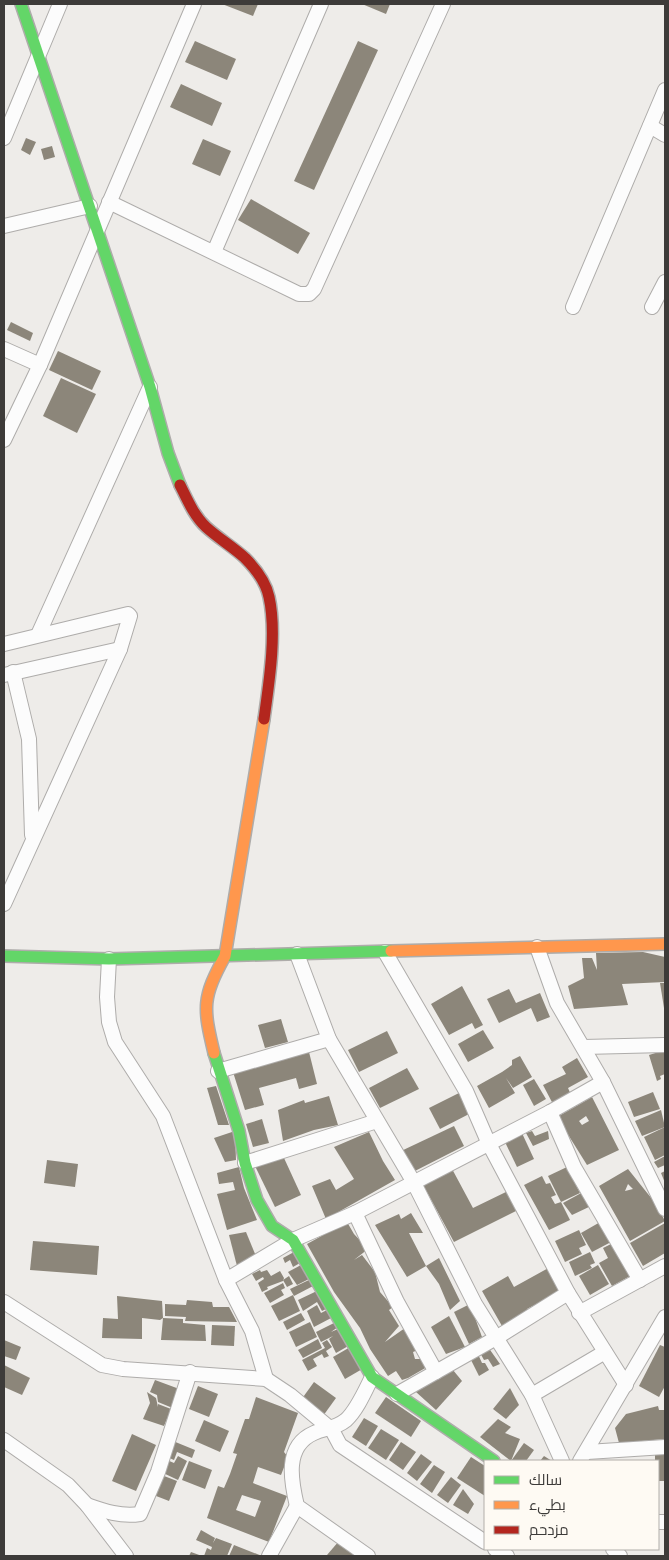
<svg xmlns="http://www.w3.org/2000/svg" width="669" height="1560" font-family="'Fira Sans Condensed',Cairo,sans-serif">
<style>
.building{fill:#8c867a;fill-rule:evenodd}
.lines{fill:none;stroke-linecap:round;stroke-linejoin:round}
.street-casing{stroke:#aeacaa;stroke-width:16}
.fast-casing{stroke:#aeacaa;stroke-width:14}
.slow-casing{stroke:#aeacaa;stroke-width:14}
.jam-casing{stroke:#aeacaa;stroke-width:14}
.street{stroke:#fcfcfc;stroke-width:14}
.fast{stroke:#63d668;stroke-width:11}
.slow{stroke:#ff974d;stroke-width:11}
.jam{stroke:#b3261e;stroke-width:11}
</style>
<rect width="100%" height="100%" fill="#eeece9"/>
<g class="building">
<polygon points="222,4 258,4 253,16"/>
<polygon points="362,4 390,4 386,14"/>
<polygon points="195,41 236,59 227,80 185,62"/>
<polygon points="358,41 378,50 314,190 294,181"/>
<polygon points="181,84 222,103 212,126 170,107"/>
<polygon points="26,138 36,142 30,155 21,150"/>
<polygon points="203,139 231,151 220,176 192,164"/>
<polygon points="52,146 55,157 44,160 41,149"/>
<polygon points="251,199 310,233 298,254 238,220"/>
<polygon points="11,322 33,333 30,341 7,330"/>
<polygon points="58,351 101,371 92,390 49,370"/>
<polygon points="61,378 96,394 77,433 43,416"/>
<polygon points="643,952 665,957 665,982 622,984 628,1005 574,1009 568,986 584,978 582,958 592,958 597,970 596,953"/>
<polygon points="660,983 665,983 665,1008 664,1008"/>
<polygon points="462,986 483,1025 475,1029 472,1023 449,1035 431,1004"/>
<polygon points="509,989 516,1003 540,993 550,1017 537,1022 531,1008 499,1023 487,999"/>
<polygon points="281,1019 288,1042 265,1048 258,1025"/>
<polygon points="483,1030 494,1048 468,1062 458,1044"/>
<polygon points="387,1031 398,1053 359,1072 348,1050"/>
<polygon points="665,1050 665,1074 660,1076 661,1079 657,1081 649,1055"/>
<polygon points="309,1052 317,1084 299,1089 296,1078 259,1088 264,1105 245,1110 233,1072"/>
<polygon points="520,1056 532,1077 513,1088 506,1078 515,1093 489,1108 477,1086 502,1072 512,1065 512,1060"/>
<polygon points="577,1058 588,1077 568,1088 572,1097 554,1106 543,1085 566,1074 562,1067"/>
<polygon points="407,1068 419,1089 380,1108 369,1088"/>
<polygon points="534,1079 546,1099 534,1106 523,1085"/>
<polygon points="216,1086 229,1125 218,1125 207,1088"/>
<polygon points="461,1092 471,1113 440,1129 429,1108"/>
<polygon points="653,1092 660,1109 634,1117 628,1102"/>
<polygon points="329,1096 338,1125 314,1130 283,1141 278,1110 304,1100 305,1103"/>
<path d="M592,1097L619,1150L587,1165L557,1117ZM586,1116L589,1121L582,1125L579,1121Z"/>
<polygon points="661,1110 665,1127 642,1136 635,1121"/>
<polygon points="262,1119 269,1143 253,1147 246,1124"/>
<polygon points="454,1126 464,1146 411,1173 399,1152"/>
<polygon points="665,1127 665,1155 655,1160 644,1137"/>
<polygon points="235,1131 236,1160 225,1162 214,1138"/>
<polygon points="521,1131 534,1159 517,1167 505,1142"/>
<polygon points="532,1131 535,1136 548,1131 549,1139 533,1146 526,1133"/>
<polygon points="369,1132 383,1161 395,1180 326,1219 312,1186 330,1179 336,1190 354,1179 334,1147"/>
<polygon points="665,1156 665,1165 658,1168 654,1162"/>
<polygon points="284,1158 301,1195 275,1207 255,1166"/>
<polygon points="47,1160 78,1164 75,1187 44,1183"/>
<polygon points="239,1167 244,1188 257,1220 227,1230 217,1194 235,1190 233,1182 219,1184 217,1173"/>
<polygon points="451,1167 473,1208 508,1191 518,1210 454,1242 422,1183"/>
<polygon points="567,1167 580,1193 561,1202 548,1176"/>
<path d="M628,1169L656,1204L665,1221L630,1241L599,1186ZM628,1184L633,1189L625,1191Z"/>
<polygon points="665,1171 665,1183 661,1173"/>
<polygon points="542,1176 546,1184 550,1183 556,1195 551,1197 555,1204 561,1202 570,1220 549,1230 524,1185"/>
<polygon points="583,1192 591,1206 572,1215 563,1203"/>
<polygon points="411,1213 423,1233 409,1233 426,1266 407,1277 375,1225 399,1214 401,1219"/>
<polygon points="602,1221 613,1241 592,1252 581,1233"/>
<polygon points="347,1222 354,1234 368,1249 354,1260 362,1255 375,1272 380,1292 393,1307 389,1310 399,1326 385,1342 405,1328 418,1350 413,1352 415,1359 423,1359 427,1367 408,1378 402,1380 396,1371 388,1376 370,1349 360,1328 334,1292 307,1244"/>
<polygon points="665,1223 665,1253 643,1266 630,1243"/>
<polygon points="579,1230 586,1245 579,1248 582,1254 565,1262 555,1241"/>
<polygon points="246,1232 258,1261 237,1266 229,1235"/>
<polygon points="33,1241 99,1246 97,1275 30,1270"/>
<polygon points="615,1242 632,1275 612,1286 599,1263 608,1258 603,1248"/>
<polygon points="294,1252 300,1263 293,1267 290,1260 285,1263 283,1258"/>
<polygon points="590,1252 595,1263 590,1265 592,1268 575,1276 569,1262"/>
<polygon points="439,1258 460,1301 450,1310 439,1284 426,1266"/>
<polygon points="301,1265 309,1279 297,1285 288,1272"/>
<polygon points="598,1265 609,1284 590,1295 579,1276"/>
<polygon points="552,1266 565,1289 527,1309 527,1313 502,1326 482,1291 508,1276 514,1287"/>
<polygon points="260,1270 261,1272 267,1270 271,1276 280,1271 284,1278 283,1281 267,1287 268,1289 262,1292 258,1283 264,1279 263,1277 256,1281 252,1274"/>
<polygon points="289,1276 293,1284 287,1287 283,1280"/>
<polygon points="311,1279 315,1285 294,1296 290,1289"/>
<polygon points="283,1283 285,1288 281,1290 284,1295 270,1303 264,1293"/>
<polygon points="319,1290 328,1308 322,1311 317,1302 303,1311 298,1300"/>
<polygon points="293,1295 300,1311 279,1321 271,1306"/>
<polygon points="117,1296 162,1301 163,1318 183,1319 183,1323 205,1325 206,1341 161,1340 163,1318 160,1320 142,1318 142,1339 102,1338 103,1318 118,1319"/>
<polygon points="187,1300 212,1302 213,1307 229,1307 237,1322 185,1321 186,1317 165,1316 165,1304 186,1305"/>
<polygon points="470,1304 482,1337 469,1344 454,1312"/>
<polygon points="317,1305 321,1313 329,1309 333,1317 314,1327 307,1311"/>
<polygon points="301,1313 305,1320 287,1330 283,1322"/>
<polygon points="449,1316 465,1347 446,1354 431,1327"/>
<polygon points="310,1322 317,1337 296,1347 289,1332"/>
<polygon points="336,1322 338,1327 331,1332 338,1329 350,1345 336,1353 329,1339 333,1336 321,1342 316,1332"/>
<polygon points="212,1325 235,1326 234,1346 211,1345"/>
<polygon points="318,1339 322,1348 303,1358 298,1350"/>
<polygon points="4,1340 21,1347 16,1360 4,1356"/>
<polygon points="327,1340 332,1347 326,1351 329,1356 324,1358 322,1354 313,1359 317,1366 308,1371 302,1360 325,1348 322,1343"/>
<polygon points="660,1345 665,1347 665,1386 659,1397 639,1386"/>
<polygon points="352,1346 364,1368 345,1379 333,1357"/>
<polygon points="488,1347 500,1364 493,1367 488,1359 484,1360 479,1351"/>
<polygon points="477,1352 482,1363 485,1363 489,1370 479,1376 469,1356"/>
<polygon points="4,1365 30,1378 22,1395 4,1387"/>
<polygon points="453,1370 462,1381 436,1410 416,1392"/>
<polygon points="155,1380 182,1390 175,1409 158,1402 157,1395 150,1392"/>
<polygon points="314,1382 336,1398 323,1416 301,1400"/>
<polygon points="198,1386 218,1394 209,1417 189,1409"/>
<polygon points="510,1388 519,1405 506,1419 493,1409"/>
<polygon points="147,1392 156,1398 158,1407 158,1404 171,1409 164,1426 143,1419 150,1403"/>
<path d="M256,1397L298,1413L284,1452L288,1457L281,1475L258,1467L253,1483L287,1496L269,1542L207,1518L218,1486L224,1488L230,1474L237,1454L233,1453L245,1419H249ZM242,1495L261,1501L255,1517L236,1510Z"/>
<polygon points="386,1397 421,1421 411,1437 375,1413"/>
<polygon points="658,1406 659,1410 665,1410 665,1439 619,1443 615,1428 626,1414"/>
<polygon points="364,1418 378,1426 366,1446 352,1437"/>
<polygon points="498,1419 511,1427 505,1433 520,1439 511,1461 480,1437"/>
<polygon points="204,1420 229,1431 220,1452 195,1441"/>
<polygon points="381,1429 399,1440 386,1460 368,1448"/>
<polygon points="132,1434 156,1445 136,1491 112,1481"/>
<polygon points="173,1441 195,1450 192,1458 177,1452 174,1460 167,1457"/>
<polygon points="401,1442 416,1452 403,1470 389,1460"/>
<polygon points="524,1443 534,1450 526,1461 511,1461"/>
<polygon points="421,1454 432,1462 417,1481 407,1473"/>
<polygon points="665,1454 665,1481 658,1481 658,1461 655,1461 655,1455"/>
<polygon points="178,1456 187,1461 178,1480 161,1472 167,1460 174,1463"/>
<polygon points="544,1456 552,1461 540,1461"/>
<polygon points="471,1457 485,1466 485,1496 457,1478"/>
<polygon points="189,1461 212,1470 205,1489 182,1480"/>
<polygon points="434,1465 445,1472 432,1493 420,1484"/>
<polygon points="159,1474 177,1481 169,1501 151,1494"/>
<polygon points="451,1477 461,1485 448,1503 437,1495"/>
<polygon points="463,1489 474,1504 468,1514 453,1505"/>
<polygon points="201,1530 215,1538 213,1543 216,1538 232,1544 227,1556 204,1556 207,1548 211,1550 212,1547 196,1540"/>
<polygon points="339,1541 356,1554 355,1556 327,1555"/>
<polygon points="234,1545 262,1556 229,1556"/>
<polygon points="191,1552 202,1556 189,1556"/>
</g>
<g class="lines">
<defs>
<g id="street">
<polyline points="650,126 665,135"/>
<polyline points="4,138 60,4"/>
<polyline points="109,202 299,294 309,294 314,289 443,4"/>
<polyline points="4,226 90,206"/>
<polyline points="214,252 321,4"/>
<polyline points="573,307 665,90"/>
<polyline points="652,307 665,282"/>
<polyline points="4,349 40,365"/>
<polyline points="4,440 40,365 194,4"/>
<polyline points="38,635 150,387"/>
<polyline points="4,644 128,614 130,616 120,649 4,904"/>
<polyline points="13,672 29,739 32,835"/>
<polyline points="4,675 120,649"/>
<polyline points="537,947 557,1003 603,1082 665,1209"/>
<polyline points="385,952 466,1091 489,1144 568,1293 626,1385"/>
<polyline points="297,954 329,1039 413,1181 475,1304 532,1395 562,1461"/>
<polyline points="109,959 107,997 109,1022 115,1042 163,1116 226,1280 293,1240 355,1213 550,1112 603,1082"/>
<polyline points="584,1047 665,1045"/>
<polyline points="218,1071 329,1039"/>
<polyline points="550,1112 574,1167 640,1280"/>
<polyline points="245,1163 377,1121"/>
<polyline points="355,1213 397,1302 436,1372"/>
<polyline points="226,1280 252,1331 266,1379"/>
<polyline points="4,1302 102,1365 123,1369 266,1379 290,1395 332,1430 340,1445 485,1542"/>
<polyline points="579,1313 665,1266"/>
<polyline points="397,1394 496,1338 568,1293"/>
<polyline points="532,1395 605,1352"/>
<polyline points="4,1440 68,1485 87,1505 126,1556"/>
<polyline points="587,1452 665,1447"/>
<polyline points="580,1461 665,1317"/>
<path d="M87,1505C104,1511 121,1517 140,1514L158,1472L190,1372"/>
<polyline points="658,1522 665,1522"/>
<polyline points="495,1549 507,1556"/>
<polyline points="613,1549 620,1556"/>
<polyline points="269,1556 297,1506"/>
<path d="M368,1556L297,1506C291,1481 284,1446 314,1433C325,1428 335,1429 346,1420C357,1410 365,1391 372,1377"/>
</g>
<g id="fast">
<polyline points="21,4 150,387 168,453 180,485"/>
<polyline points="4,956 109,959 391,951"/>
<polyline points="214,1053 239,1131 245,1163 257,1200 272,1226 293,1240 372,1377 494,1461"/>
</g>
<g id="slow">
<polyline points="391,951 665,944"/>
<path d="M214,1053C203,1007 202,998 225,956L264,719"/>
</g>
<path id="jam" d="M180,485C187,499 194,516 206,527C218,538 233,547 245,558C255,568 266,583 269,597C277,633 269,683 264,719"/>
</defs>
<use href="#street" class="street-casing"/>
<use href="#fast" class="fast-casing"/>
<use href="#slow" class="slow-casing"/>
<use href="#jam" class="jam-casing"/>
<use href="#street" class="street"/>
<use href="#fast" class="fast"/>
<use href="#slow" class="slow"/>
<use href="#jam" class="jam"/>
</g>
<rect width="669" height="1560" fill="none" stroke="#3d3b39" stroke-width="10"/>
<rect x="484" y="1460" width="175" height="90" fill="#fefaf3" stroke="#b1aea9"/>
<rect x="494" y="1476" width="25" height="8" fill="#63d668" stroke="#b1aea9"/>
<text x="529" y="1485" font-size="15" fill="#3d3b39">سالك</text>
<rect x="494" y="1501" width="25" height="8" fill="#ff974d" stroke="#b1aea9"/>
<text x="529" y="1510" font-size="15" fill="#3d3b39">بطيء</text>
<rect x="494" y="1526" width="25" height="8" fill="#b3261e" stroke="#b1aea9"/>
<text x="529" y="1535" font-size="15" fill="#3d3b39">مزدحم</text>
</svg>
